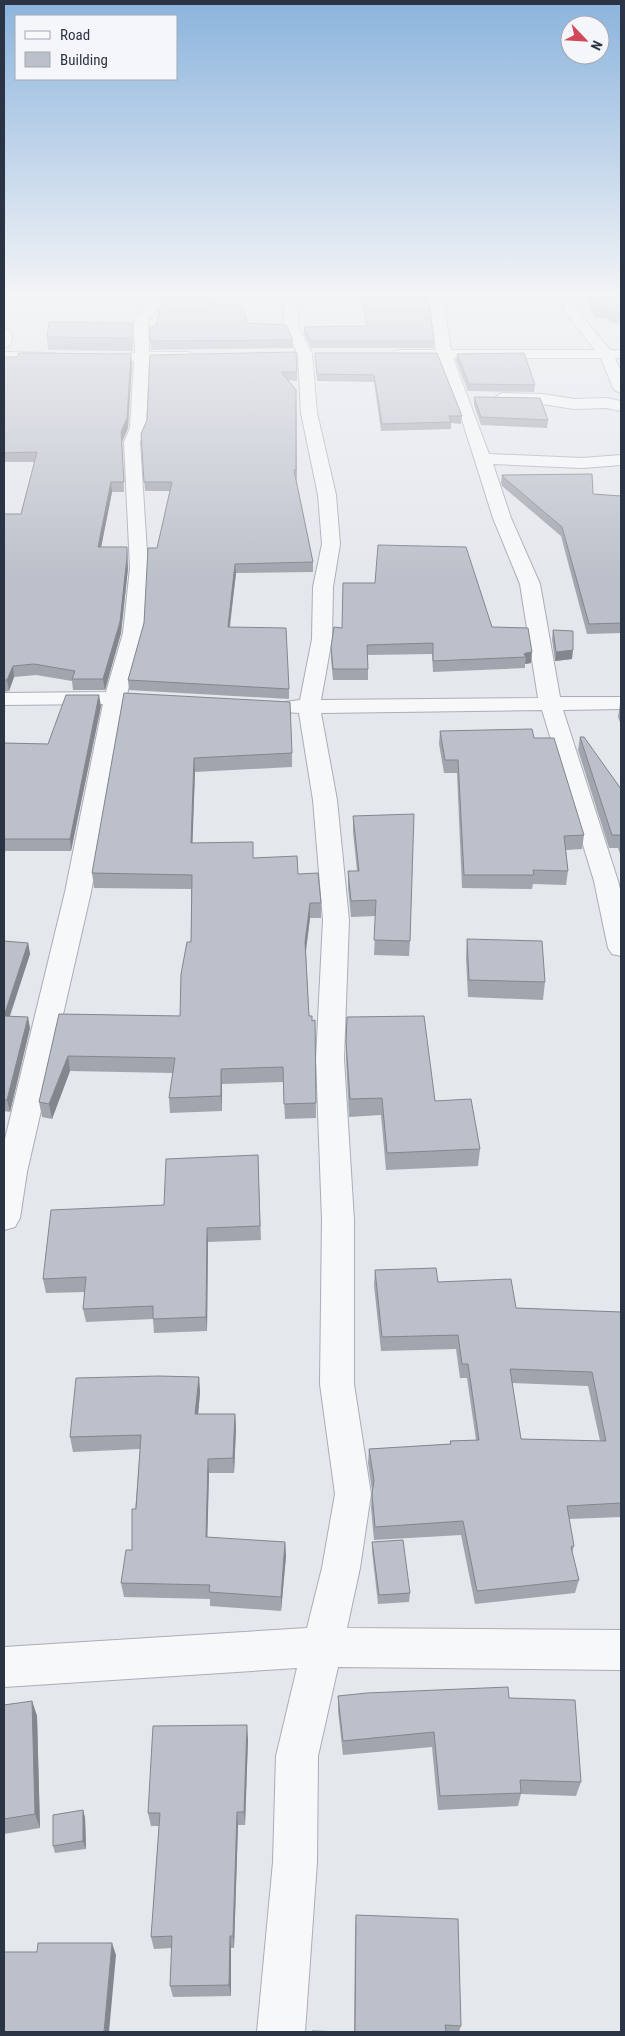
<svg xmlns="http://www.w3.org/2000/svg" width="625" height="2036" font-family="'Roboto Condensed',sans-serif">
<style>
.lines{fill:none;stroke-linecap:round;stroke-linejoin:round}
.minor-casing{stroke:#a9aeb7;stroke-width:2}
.minor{fill:#f7f8fa;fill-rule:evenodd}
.wall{fill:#a1a5ae;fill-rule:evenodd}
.shaded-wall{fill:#83868d}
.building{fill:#bbc0ca;stroke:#83868d;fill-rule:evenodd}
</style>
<rect width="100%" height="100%" fill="#e4e7ec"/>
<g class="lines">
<defs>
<g id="minor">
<polygon points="150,293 164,293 161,306 148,319 149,352 187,352 192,353 194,356 192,359 187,360 149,361 146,428 140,442 148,568 143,633 126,698 91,892 27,1172 20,1218 15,1227 4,1230 4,1143 65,892 103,704 4,705 4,693 106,692 123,633 130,568 124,442 130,428 134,361 118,360 116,357 118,354 135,353 134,318 148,305"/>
<polygon points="284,293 298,293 298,326 312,354 317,413 336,495 340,544 333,587 332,639 321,700 538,698 520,584 493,518 462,420 438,358 400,358 395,357 393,354 395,351 400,350 436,350 428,293 442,293 451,350 595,350 568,316 557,293 571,293 581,315 610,350 621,350 621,358 615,358 621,372 621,393 616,391 613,388 601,358 453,358 489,454 582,458 621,455 621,465 582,468 493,464 511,518 540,584 560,697 621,697 621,709 563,710 618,881 621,893 621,956 612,954 608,948 594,881 542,710 321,713 337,800 349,920 344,1059 354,1220 354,1384 371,1494 360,1568 347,1628 621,1630 621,1670 338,1667 318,1756 317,1862 305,2032 257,2032 273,1862 276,1756 297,1668 4,1687 4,1647 307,1628 322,1568 335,1494 320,1384 322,1220 316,1059 323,920 313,800 299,713 285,712 282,707 285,702 300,700 312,639 313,587 322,544 318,495 301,413 298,354 284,326"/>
<path d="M4,329L9,330C13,335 13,341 9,346L4,347Z"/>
<polygon points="4,352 53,353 58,354 60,357 58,360 53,361 4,360"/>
<polygon points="503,393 542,394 574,399 606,398 621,401 621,411 606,408 574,409 542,404 498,401 495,398 498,395"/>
</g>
</defs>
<use href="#minor" class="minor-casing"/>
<use href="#minor" class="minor"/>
</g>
<g class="wall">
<polygon points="164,293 218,293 216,304 248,323 293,340 293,348 151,350 150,328 156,326"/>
<polygon points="362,293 424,293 434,341 434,348 311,348 304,334 304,327 366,326"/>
<polygon points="583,293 621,293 621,323 610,323 607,318 595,318"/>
<polygon points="133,336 133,351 48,350 47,337"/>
<polygon points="315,353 437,353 462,416 461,424 451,423 451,429 381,431 374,382 317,381"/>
<polygon points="457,354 535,385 534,392 468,391 456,361"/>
<polygon points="150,355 297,372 297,381 288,380 296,390 297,479 296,479 313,562 313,572 236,573 230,627 289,689 289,699 129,690 128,680 144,623 170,491 145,491 141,434 147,420"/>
<polygon points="4,357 132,363 128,428 122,442 124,492 112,492 101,547 128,568 121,633 105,690 73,690 72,681 36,675 14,677 9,691 4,692 4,514 21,514 35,462 4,462"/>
<polygon points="474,397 548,420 547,428 481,425 474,405"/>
<polygon points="502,475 593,494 621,496 621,633 587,634 561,536 502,486 501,483"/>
<polygon points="492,627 528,628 531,663 525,664 525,668 433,672 432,654 368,655 368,680 333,680 331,658 331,647"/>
<polygon points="553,630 572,659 555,661 552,639"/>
<polygon points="124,693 292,753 292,767 195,772 192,843 253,858 298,874 321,903 321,918 310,918 306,952 309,1016 312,1021 315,1020 316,1118 285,1119 283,1082 222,1084 222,1111 170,1113 169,1098 173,1073 70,1071 52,1119 42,1117 39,1102 59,1014 180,1016 191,942 191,889 94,888 92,873"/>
<polygon points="620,704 621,704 621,725 618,717"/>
<polygon points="101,706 71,851 4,851 4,743 48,744"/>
<polygon points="440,731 534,738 584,835 582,849 566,850 568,871 566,885 533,884 532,889 462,888 457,773 444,773 439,744"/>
<polygon points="580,737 621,789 621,857 618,848 609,848 578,750"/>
<polygon points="353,816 410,941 409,956 374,955 376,916 351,917 348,887 348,871 357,871 353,831"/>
<polygon points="467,939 545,982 543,1000 468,997 466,957"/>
<polygon points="4,941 28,943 30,954 10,1016 30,1028 10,1112 4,1111"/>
<polygon points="347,1017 435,1101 480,1149 478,1166 386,1170 381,1115 349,1117 346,1059"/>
<polygon points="258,1155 261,1240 208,1242 207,1331 154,1333 153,1319 86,1322 83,1309 85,1292 46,1293 43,1279 164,1205"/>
<path d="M375,1270L438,1282L516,1308L621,1312V1517L569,1519L574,1546L572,1553L579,1580L575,1593L475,1604L461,1535L374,1540L371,1508L372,1490L368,1463L369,1449L450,1444V1441L476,1440L467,1378H460L456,1349L381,1351L374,1285ZM512,1383L588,1386L600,1441L521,1439Z"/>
<polygon points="199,1377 200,1392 198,1414 235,1414 236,1428 234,1473 209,1473 207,1538 285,1542 286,1556 281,1611 210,1606 210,1599 124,1597 121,1583 132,1550 140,1449 73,1452 70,1437"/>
<polygon points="372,1542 410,1593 409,1602 378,1604 372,1551"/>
<polygon points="338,1696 509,1698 581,1782 576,1796 521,1794 518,1806 438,1810 432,1747 343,1755 338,1711"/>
<polygon points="32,1701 37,1716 40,1828 4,1834 4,1705"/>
<polygon points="248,1739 245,1825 238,1825 234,1948 231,1948 231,1996 173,1997 170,1986 172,1948 154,1949 151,1937 159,1826 151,1826 148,1813"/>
<polygon points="83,1810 85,1818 86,1849 55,1853 53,1846"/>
<polygon points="356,1915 461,2026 459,2032 354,2032 355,1931"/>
</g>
<g class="shaded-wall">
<polygon points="217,293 218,293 215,313 214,304"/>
<polygon points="131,354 132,363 128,428 122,442 124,492 121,432"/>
<polygon points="111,482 112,492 99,558 98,547"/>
<polygon points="127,547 128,568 121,633 105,690 103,679"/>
<polygon points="235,564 236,573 228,637 228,627"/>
<polygon points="573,650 572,659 555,661 556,652"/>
<polygon points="532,652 531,663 525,664 526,657 524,654 526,653"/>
<polygon points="13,666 14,677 9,691 7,680"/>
<polygon points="99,695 101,706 71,851 70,839"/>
<polygon points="194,758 195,772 192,858 191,843"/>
<polygon points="310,903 310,918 305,956 305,942"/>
<polygon points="28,943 30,954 6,1027 4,1016"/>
<polygon points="28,1017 30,1028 10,1112 7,1100"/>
<polygon points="68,1056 70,1071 52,1119 49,1104"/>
<polygon points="221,1069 222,1084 222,1111 221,1096"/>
<polygon points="207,1228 208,1242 207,1331 206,1317"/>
<polygon points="199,1377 200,1392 197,1428 195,1414"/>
<polygon points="235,1414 236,1428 234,1473 233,1458"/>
<polygon points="208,1459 209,1473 207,1552 206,1537"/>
<polygon points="285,1542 286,1556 281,1611 281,1597"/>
<polygon points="32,1701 37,1716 40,1828 35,1814"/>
<polygon points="247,1725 248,1739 245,1825 244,1812"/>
<polygon points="83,1810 85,1818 86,1849 83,1841"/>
<polygon points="237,1812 238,1825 234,1948 233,1936"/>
<polygon points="230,1936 231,1948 231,1996 229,1985"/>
<polygon points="112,1943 116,1955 109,2032 104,2032"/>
</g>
<g class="building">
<polygon points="164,293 217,293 214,304 241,305 248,323 286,325 293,340 150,341 150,328 156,326"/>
<polygon points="362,293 424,293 429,302 434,341 311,341 304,327 367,326"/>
<polygon points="588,293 621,293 621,314 611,314 608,309 596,309"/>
<polygon points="49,322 132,323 132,338 47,337"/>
<polygon points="296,352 297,372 281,372 296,390 296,470 294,470 313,562 235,564 228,627 286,628 289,689 128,680 144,623 148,548 157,548 172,482 144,482 141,434 147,420 150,355"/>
<polygon points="19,353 131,354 127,418 121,432 124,482 111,482 98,547 127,547 127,557 120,622 103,679 72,679 75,671 34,664 13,666 7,680 4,680 4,514 21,514 37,452 4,453 4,357 17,357"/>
<polygon points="315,353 437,353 462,416 449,416 451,422 382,424 374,375 317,374"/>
<polygon points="524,353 535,385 469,384 457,354"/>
<polygon points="474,397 540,398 548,420 481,417"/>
<polygon points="592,474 593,494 621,496 621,623 589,624 562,527 503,477 502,475"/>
<polygon points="378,545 466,547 492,627 528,628 532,652 526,653 524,654 526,657 433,661 433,643 367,645 368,669 333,669 331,647 334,627 342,628 343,583 375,583"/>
<polygon points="553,630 573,631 573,650 556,652"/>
<polygon points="124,693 290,702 292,753 194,758 191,843 253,842 253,858 297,856 298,874 318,873 321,903 310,903 305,942 309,1016 312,1016 312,1021 315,1020 316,1103 284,1104 283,1067 221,1069 221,1096 169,1098 175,1058 68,1056 49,1104 39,1102 59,1014 180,1016 181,974 187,942 191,942 192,875 92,873"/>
<polygon points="66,695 99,695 70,839 4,839 4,743 48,744"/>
<polygon points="532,729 534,738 554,738 584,835 564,836 568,871 533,870 534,875 464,875 458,760 445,760 440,731"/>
<polygon points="580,737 584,737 621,789 621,837 620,835 612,835"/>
<polygon points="414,814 410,941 374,940 376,900 351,901 348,871 359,871 353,816"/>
<polygon points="467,939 542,941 545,982 469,980"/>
<polygon points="4,941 28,943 4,1016 28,1017 7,1100 4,1100"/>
<polygon points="424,1016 435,1101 471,1099 480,1149 387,1153 382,1098 350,1099 346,1042 347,1017"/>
<polygon points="258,1155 260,1226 207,1228 206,1317 153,1319 153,1306 83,1309 86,1277 43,1279 51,1210 164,1205 166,1159"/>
<path d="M436,1268L438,1282L511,1279L516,1308L621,1312V1503L567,1506L574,1546L571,1547L579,1580L477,1591L463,1521L375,1527L372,1494L374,1480L369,1449L451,1444L450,1441L479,1440L468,1364H462L458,1335L382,1337L375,1270ZM510,1369L592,1372L606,1441L521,1439Z"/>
<polygon points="159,1376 199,1377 195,1414 235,1414 233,1458 208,1459 206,1537 285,1542 281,1597 209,1592 210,1585 121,1583 126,1550 132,1550 132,1509 136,1509 141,1435 70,1437 76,1378"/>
<polygon points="403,1540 410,1593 379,1595 372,1542"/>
<polygon points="508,1687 509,1698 575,1700 581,1782 520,1780 521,1793 440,1796 434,1732 343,1741 338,1696 367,1693"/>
<polygon points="32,1701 35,1814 4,1819 4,1705"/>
<polygon points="247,1725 244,1812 237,1812 233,1936 230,1936 229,1985 170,1986 172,1936 151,1937 160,1813 148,1813 153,1726"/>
<polygon points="83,1810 83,1841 53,1846 53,1815"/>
<polygon points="356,1915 458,1919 461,2026 445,2025 446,2032 355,2032"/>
<polygon points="38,1943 112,1943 104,2032 4,2032 4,1952 37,1952"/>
<polygon points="312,2031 345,2032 312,2032"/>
</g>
<linearGradient id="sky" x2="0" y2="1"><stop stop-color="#8bb4dd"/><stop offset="0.51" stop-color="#f3f4f6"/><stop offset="1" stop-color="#f3f4f6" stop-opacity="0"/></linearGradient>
<rect width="625" height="578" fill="url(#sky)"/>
<rect width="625" height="2036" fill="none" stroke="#2b3445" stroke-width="10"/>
<rect x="15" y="15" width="162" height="65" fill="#f4f6f9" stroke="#a4a8b1"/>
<rect x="25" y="31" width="25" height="8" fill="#f7f8fa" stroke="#a4a8b1"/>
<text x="60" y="40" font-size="15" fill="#2b3445">Road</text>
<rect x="25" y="52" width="25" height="15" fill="#bbc0ca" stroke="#a4a8b1"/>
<text x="60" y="65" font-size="15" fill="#2b3445">Building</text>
<g transform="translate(585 40) rotate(115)"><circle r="24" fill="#f4f6f9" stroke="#a4a8b1"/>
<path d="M0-4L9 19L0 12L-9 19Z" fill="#d1495b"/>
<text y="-8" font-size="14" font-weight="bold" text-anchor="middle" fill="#2b3445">N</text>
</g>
</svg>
